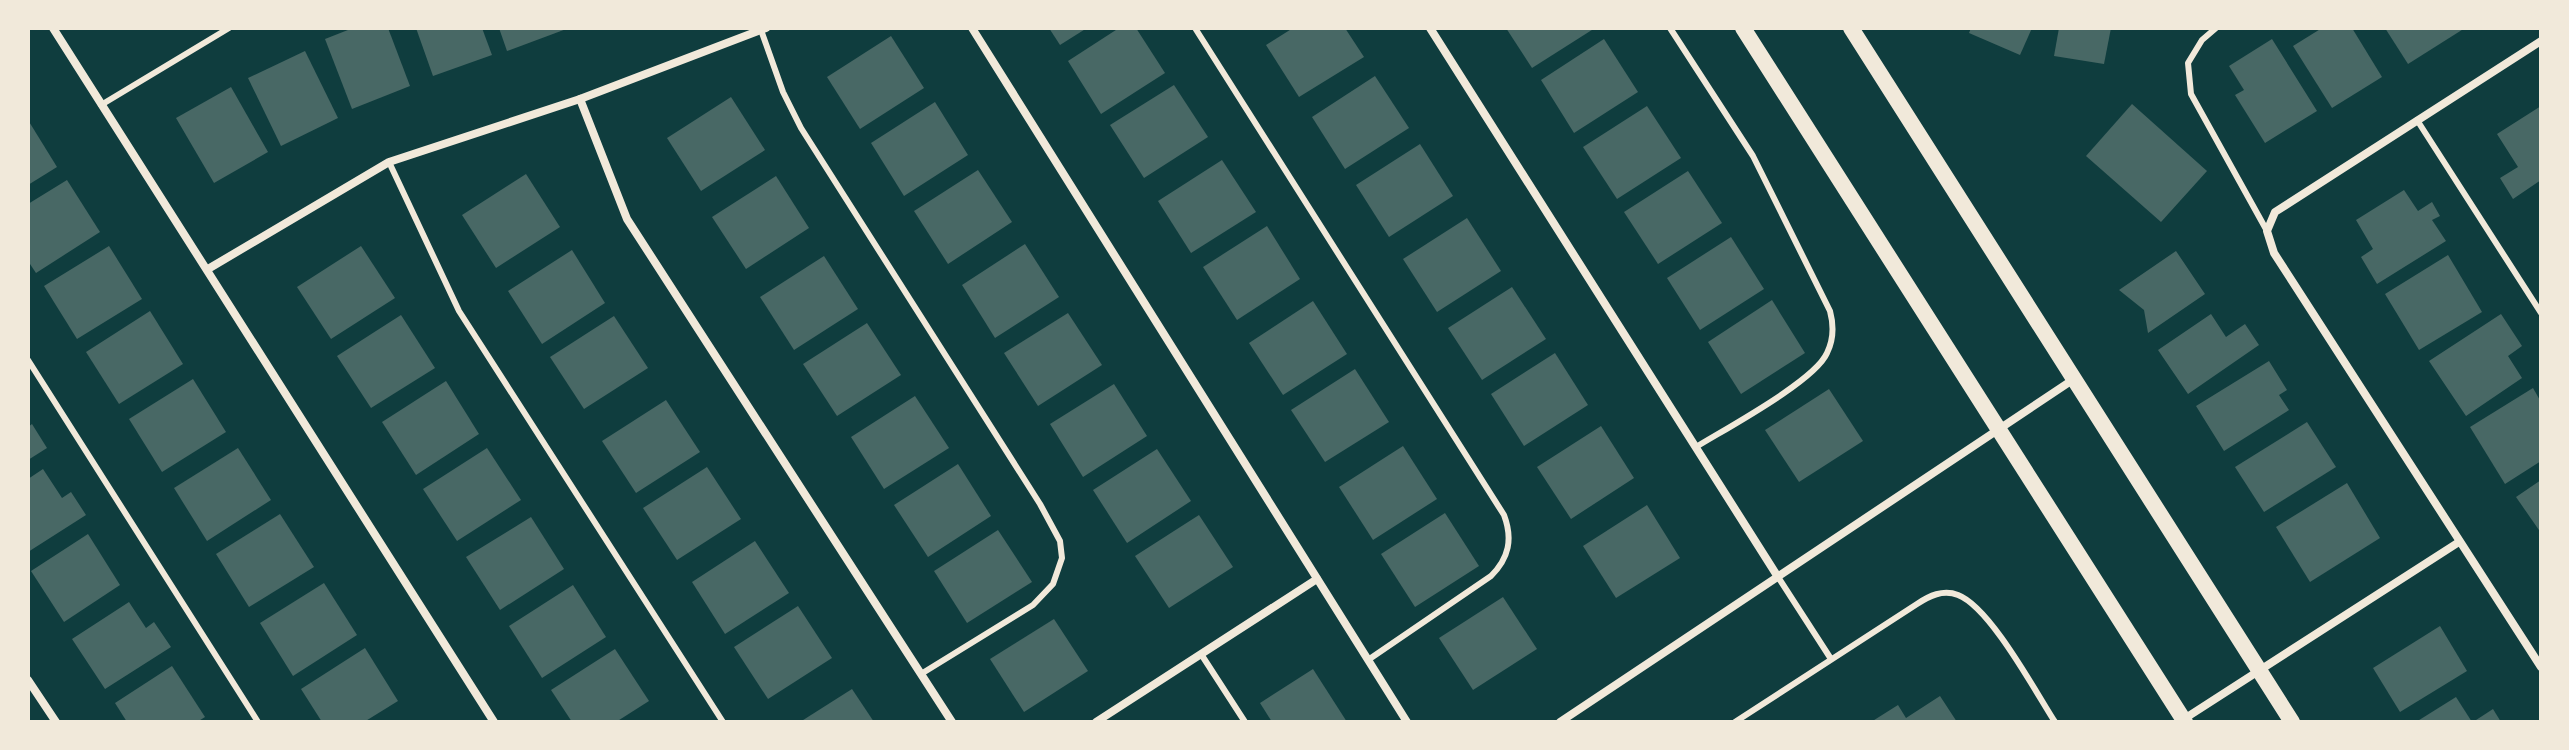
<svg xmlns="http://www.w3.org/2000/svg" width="2569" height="750" font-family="'IBM Plex Sans',sans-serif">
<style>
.building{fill:#486865}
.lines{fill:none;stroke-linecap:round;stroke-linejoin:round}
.service{stroke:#f1e9da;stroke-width:6}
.minor{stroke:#f1e9da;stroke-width:8}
.secondary{stroke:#f1e9da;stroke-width:16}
</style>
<rect width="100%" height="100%" fill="#0f3d3e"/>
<g class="building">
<polygon points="353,28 388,28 410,86 352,109 325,39"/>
<polygon points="416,28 482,28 492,55 433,76"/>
<polygon points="499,28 569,28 507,51"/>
<polygon points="1049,28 1087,28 1060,45"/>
<polygon points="1119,28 1136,28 1165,73 1101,114 1068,61"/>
<polygon points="1293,28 1345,28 1364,57 1299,97 1266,45"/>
<polygon points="1506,28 1595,28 1532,68"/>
<polygon points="1971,28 2032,28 2020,55 1969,33"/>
<polygon points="2059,28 2111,28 2104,64 2054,56"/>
<polygon points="2322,28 2352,28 2382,77 2332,108 2293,46"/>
<polygon points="2385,28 2465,28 2408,64"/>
<polygon points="891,36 924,88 860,129 827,77"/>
<polygon points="1604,39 1638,92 1574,133 1541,80"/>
<polygon points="2272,39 2317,111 2265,143 2235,95 2244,90 2229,66"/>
<polygon points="305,51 338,118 281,146 248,78"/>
<polygon points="1375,76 1409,128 1345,169 1312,117"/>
<polygon points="1174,85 1208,137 1144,178 1110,125"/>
<polygon points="231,87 268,152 214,183 176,118"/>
<polygon points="731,97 765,150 701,191 667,138"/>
<polygon points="935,102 968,155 904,196 871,143"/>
<polygon points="2132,104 2207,171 2161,222 2086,156"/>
<polygon points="1647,106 1681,158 1617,199 1583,147"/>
<polygon points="2541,106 2541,180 2513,199 2500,178 2518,167 2497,134"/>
<polygon points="28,120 57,167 28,185"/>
<polygon points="1420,144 1453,196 1389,237 1356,185"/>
<polygon points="1222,160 1256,212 1191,253 1158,201"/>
<polygon points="978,170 1012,222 948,264 914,211"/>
<polygon points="1688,171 1722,223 1658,264 1624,212"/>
<polygon points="526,174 560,227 496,268 462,215"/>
<polygon points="776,176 809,228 746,269 712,217"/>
<polygon points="67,180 100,232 36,273 28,261 28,204"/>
<polygon points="2404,190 2418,211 2432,202 2440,216 2432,220 2446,241 2377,284 2361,257 2373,249 2356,220"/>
<polygon points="1467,218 1501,271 1437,312 1403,259"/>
<polygon points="1267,226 1300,279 1237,320 1203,267"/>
<polygon points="1731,237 1764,289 1700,330 1667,278"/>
<polygon points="1025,244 1059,297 995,338 962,285"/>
<polygon points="109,246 142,299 77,339 44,286"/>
<polygon points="361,246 395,298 331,339 297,287"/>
<polygon points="572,250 605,303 542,344 508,291"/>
<polygon points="2176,251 2205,294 2148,333 2144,310 2119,290"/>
<polygon points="2448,255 2482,312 2419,350 2385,294"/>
<polygon points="824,256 858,309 794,350 760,297"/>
<polygon points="1512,287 1546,339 1482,380 1448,328"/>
<polygon points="1772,300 1805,353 1741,394 1708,342"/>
<polygon points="1313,301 1347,354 1283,395 1249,343"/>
<polygon points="150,311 183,364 119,404 86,352"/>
<polygon points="1068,313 1102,365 1038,406 1004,353"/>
<polygon points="2211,314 2226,337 2245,324 2259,345 2188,394 2158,350"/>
<polygon points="2501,314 2522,346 2508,356 2522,378 2466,416 2429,361"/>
<polygon points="401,315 435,368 371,408 337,356"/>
<polygon points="614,316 648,368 584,409 550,357"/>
<polygon points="867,323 901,375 837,416 803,364"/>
<polygon points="1555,353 1588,405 1524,446 1491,394"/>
<polygon points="2269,361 2287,390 2279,395 2289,410 2224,451 2196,406"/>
<polygon points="1355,369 1389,422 1325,462 1291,410"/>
<polygon points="193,379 226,432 162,472 129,419"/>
<polygon points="446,381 479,434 416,475 382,422"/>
<polygon points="1114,384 1147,436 1083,477 1050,424"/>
<polygon points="2533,388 2541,402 2541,461 2505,484 2470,427"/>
<polygon points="1829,389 1863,441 1799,482 1765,430"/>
<polygon points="915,396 949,448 884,489 851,437"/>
<polygon points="666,400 700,452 636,493 602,441"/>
<polygon points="2307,422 2336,467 2264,512 2235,467"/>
<polygon points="32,424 47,448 28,460 28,427"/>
<polygon points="1601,426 1634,478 1571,519 1537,467"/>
<polygon points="1403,446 1437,499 1373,540 1339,487"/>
<polygon points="238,448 271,500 207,541 174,488"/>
<polygon points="487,448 521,500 457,541 423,489"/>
<polygon points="1157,449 1191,501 1127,543 1093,490"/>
<polygon points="958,464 991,516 928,557 894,505"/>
<polygon points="707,467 741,519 677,560 643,508"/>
<polygon points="43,469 62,498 71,492 86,515 28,552 28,479"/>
<polygon points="2541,480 2541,533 2516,497"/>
<polygon points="2347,483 2380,538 2310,582 2276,527"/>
<polygon points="1647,505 1680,558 1616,598 1583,546"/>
<polygon points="1445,513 1479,566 1415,607 1381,554"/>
<polygon points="280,514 314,567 249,607 216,554"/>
<polygon points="1199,515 1233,567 1169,608 1135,556"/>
<polygon points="531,517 564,569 500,610 466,557"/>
<polygon points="998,530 1032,582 967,623 934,571"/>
<polygon points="88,534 120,585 64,622 31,571"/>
<polygon points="755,541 789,593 725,634 692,582"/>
<polygon points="324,583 357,635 293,676 260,623"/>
<polygon points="573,585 606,637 542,678 509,626"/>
<polygon points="1503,597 1537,649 1473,690 1439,638"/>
<polygon points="129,602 146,628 154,622 171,647 105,689 72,639"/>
<polygon points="798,606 832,658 768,699 734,647"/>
<polygon points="1054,619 1088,671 1024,712 990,659"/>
<polygon points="2440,626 2467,671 2400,712 2373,668"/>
<polygon points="365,648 398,701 364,722 322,722 301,689"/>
<polygon points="615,649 649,701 616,722 572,722 551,690"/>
<polygon points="172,666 205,717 197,722 127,722 115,703"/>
<polygon points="1313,669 1347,722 1272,722 1260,703"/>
<polygon points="852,689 874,722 800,722"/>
<polygon points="1940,696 1957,722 1871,722 1898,705 1906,718"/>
<polygon points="2456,697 2472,722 2416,722"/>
<polygon points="2493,709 2501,722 2473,722"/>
</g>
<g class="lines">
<g class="service">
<path d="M1195,28L1504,515C1513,539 1509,558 1491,576L1368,660"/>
<path d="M1670,28L1753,156L1830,311C1834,326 1834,339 1827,353C1815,381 1725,429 1696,447"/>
<polyline points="2216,28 2202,40 2188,63 2191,94 2267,231"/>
<polyline points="761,30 783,92 801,128 1040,504 1060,541 1062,558 1053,584 1033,605 921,674"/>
<polyline points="101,105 229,28"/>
<polyline points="2417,120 2541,313"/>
<polyline points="389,162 459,311 723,722"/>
<polyline points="28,360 258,722"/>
<polyline points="1778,577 1831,659"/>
<polyline points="1201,654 1245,722"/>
<path d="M1735,722L1917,604C1929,596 1943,589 1958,595C1990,607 2035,691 2055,722"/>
</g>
<g class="minor">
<polyline points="53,28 494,722"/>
<polyline points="972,28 1407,722"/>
<polyline points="1430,28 1778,577"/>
<polyline points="2541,41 2275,212 2267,231 2274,253 2541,667"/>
<polyline points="580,99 627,219 952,722"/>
<polyline points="208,269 389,162 580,99 766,28"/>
<polyline points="28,680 56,722"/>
<polyline points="2184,719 2459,542"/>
<polyline points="1096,722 1317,579"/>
<polyline points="1560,722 2074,379"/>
</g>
<g class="secondary">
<polyline points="1743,28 2185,722"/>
<polyline points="1851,28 2292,722"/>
</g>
</g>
<rect width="2569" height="750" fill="none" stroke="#f1e9da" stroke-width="60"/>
</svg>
